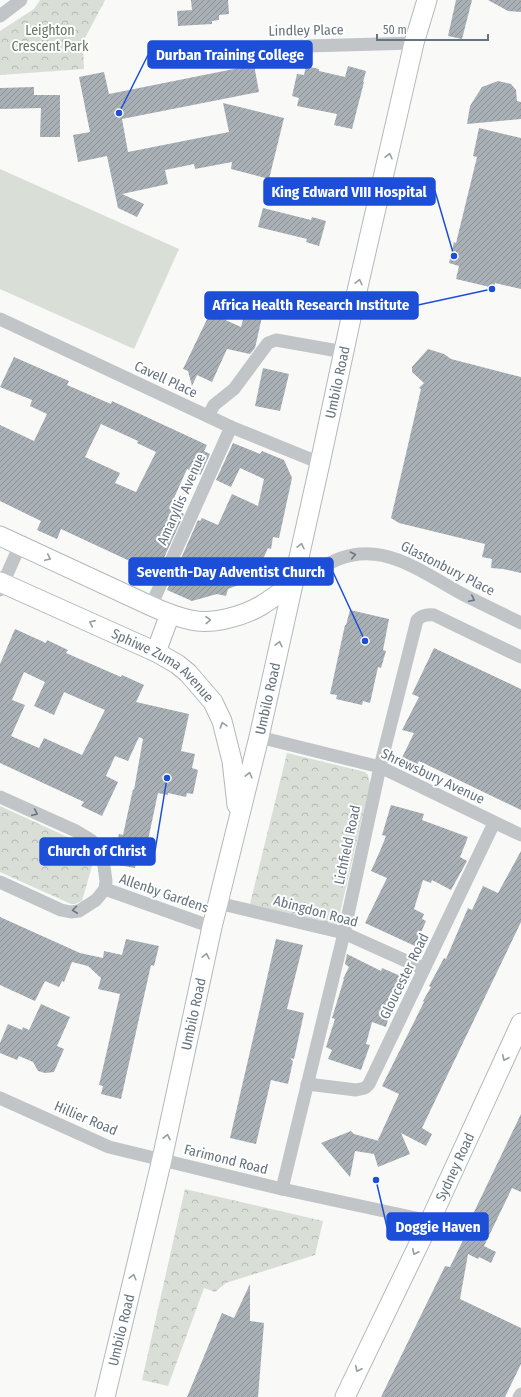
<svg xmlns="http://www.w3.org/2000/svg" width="521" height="1397" font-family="'Fira Sans Condensed',sans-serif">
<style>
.forest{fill:url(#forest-crowns)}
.pitch{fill:#d9ded7}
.building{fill:url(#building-hatch);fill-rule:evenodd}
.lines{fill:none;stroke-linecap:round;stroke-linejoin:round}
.secondary-casing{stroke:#b3b8bd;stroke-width:21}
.street{stroke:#c1c5c8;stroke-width:13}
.secondary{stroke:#fff;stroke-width:19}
.oneway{stroke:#949ea5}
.oneway2{stroke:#6b7883}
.labels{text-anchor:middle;stroke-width:4;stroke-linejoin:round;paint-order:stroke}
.park-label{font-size:14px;fill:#687865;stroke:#fff}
.street-label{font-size:14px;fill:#66747f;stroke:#fff}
.leader{fill:none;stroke:#1d4ed8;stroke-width:1.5}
.callout-dot{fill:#1d4ed8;stroke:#fff;stroke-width:1.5}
.callout{fill:#1d4ed8;stroke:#1d4ed8;stroke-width:1.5}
.callout-label{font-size:15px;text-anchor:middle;font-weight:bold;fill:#fff}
</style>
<defs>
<pattern id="forest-crowns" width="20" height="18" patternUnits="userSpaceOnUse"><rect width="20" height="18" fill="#d9ded7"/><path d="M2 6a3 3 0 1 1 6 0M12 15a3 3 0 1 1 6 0" fill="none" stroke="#b4b9b4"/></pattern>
<pattern id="building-hatch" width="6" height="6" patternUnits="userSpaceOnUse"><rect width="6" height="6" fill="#a9b0b5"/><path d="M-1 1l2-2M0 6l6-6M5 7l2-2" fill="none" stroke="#8d9498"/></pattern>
</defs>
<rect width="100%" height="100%" fill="#f9f9f7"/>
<g class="forest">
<polygon points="40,0 105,0 83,42 84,69 0,75 0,31 34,9"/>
<polygon points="287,753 365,772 368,775 370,784 337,926 250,904"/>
<polygon points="0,806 87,846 93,853 94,859 82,901 75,904 71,904 0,872"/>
<polygon points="185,1189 323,1221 315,1255 226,1283 215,1292 204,1288 168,1386 142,1380"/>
</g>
<polygon class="pitch" points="0,169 179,249 134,349 0,289"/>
<g class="building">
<polygon points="191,0 228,0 229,14 219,15 219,20 212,21 212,24 178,26 177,11 192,10"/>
<polygon points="456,0 472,0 462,39 448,36"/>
<polygon points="488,0 521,0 521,12 508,11"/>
<polygon points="254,65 259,92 122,119 128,152 229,132 223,103 284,118 269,179 231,169 232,162 195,169 194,164 165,170 168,184 122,194 144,204 137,217 118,208 107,156 78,162 73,135 90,132 79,77 104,72 109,94"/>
<polygon points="306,66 319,69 319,71 345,77 348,66 366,71 363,82 364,82 352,129 334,125 337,114 297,106 299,98 292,96 297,74 304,75"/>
<polygon points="498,81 511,84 516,90 517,101 521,102 521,119 467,124 470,106 482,87"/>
<polygon points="34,87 34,95 60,95 60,137 40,137 41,108 0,109 0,88"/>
<polygon points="479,128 521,138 521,289 495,283 494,288 456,279 459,266 449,263 454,242 456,243 477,157 473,156"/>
<polygon points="263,208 311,220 312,217 326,221 319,246 306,242 307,239 258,227"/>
<polygon points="245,312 262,317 255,348 250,354 227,349 212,382 197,375 192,386 188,371 183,369 210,313 241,327"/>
<polygon points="428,349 444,354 451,359 521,377 521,573 503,569 491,568 492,559 482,557 485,544 399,523 391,518 421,389 419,388 424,383 412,372 412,367"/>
<path d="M14,357L69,381L67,385L111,404L112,401L207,445L204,451L210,454L201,474L200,475L187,469L170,507L184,514L158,571L150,567L149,570L61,529L57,539L37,530L41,521L0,501V425L34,441L47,414L30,406L32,400L0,387ZM101,424L138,441L137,443L156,452L136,492L115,483L120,473L85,457Z"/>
<polygon points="263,368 289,374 280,411 255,406"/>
<polygon points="233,443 260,454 262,451 284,460 292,478 279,538 273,537 271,549 268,548 254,579 228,589 226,596 217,594 192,601 167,590 198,520 200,521 202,518 218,525 232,494 258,506 264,479 240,468 231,487 216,480"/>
<polygon points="350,610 389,619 383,650 386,651 381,668 378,667 370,703 363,701 362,705 336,699 337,695 330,694 345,625 346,625"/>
<path d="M15,629L46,643L47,640L68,650L66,653L121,677L122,675L144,685L136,702L189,714L181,751L195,754L192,768L198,770L193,794L187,793L186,797L168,793V795L158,793L148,840L146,839L143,862L136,861L135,868L113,864L119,834L123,835L133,789L134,790L143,739L139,737L128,761L115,756L106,776L118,782L102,816L81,806L84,802L0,763V664ZM24,672L45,682L34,706L54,715L64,692L105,710L82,755L44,738L39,748L11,736L25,705L12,700Z"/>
<polygon points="434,648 521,689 521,810 419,761 414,771 399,764 414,733 402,730 419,697 412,694"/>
<polygon points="391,805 424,814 422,820 468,837 460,857 467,861 451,890 432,880 431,883 423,880 414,909 424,914 422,919 426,921 415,946 365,923 387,878 371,871 380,851 386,836 382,835"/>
<polygon points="521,851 521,922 422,1128 432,1134 426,1146 401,1133 410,1154 378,1167 374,1154 355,1151 350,1177 321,1143 351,1131 354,1134 379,1141 378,1140 399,1094 382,1086 424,1002 423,1001 431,987 429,986 444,958 446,959 468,908 472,910 483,886 498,893"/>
<polygon points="0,917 80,953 103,958 104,951 122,955 126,939 159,946 154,966 151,965 121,1099 101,1094 103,1086 99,1085 120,994 98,989 101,978 88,966 72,962 64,982 62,981 59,987 45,981 35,1001 0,985"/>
<polygon points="276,939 303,945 287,1009 304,1013 294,1059 290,1058 293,1061 288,1084 271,1080 256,1144 230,1138"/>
<polygon points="347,954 381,971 382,968 403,977 385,1015 389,1016 386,1027 372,1022 366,1044 370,1045 361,1070 328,1059 332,1050 326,1047 335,1019 332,1018 344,979 343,979 349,967 345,964"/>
<polygon points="41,1004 70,1017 57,1046 64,1049 54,1072 45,1073 38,1071 33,1062 19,1056 17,1060 0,1053 0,1043 8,1024 22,1030 23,1027 29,1030"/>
<polygon points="521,1114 521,1192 512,1188 484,1246 496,1252 491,1263 479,1257 478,1259 468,1254 460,1299 521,1328 521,1364 505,1397 381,1397 445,1266 450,1267 465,1236 463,1235"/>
<polygon points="250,1284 250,1321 264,1323 258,1397 187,1397 222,1313 234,1318"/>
</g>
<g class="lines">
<defs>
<g id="secondary">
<path d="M0,536L151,606C164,612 177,617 191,620C212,625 244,616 262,605C273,598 282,591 293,584"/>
<path id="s1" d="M0,582L156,652L177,664L188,673L213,702L222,721L232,761L237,805"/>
<polyline points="156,652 170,614"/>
<path id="s2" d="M105,1397L162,1159L212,927L259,737L320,463L354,304L414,43L427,0"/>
<path id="s3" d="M345,1397L430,1221L521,1023"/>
</g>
</defs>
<use href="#secondary" class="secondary-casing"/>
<g class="street">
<polyline points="0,16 21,0"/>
<polyline points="198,49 414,43"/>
<polyline points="0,319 231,427 320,463"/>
<polyline points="208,416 214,405 234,389 268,343 276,340 344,352"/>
<path d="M293,584C311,574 333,558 353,555C394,547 431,578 466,596C484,605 503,614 521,623"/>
<polyline points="0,590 20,545"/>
<polyline points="151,606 231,427"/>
<polyline points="259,737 380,767 521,835"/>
<polyline points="0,797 76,831 91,840 95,844 101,856 104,866 106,881 105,889 96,900 79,911 71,912 61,910 0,882"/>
<polyline points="105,889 212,927"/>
<polyline points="218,903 344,933 424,969"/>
<polyline points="307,1084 356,1090 365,1088 369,1084 494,823"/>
<polyline points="0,1098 109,1147 282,1189 430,1221"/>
<path d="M282,1189L344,933L380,767L417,620C422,615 427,614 434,615L521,657"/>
<polyline points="519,1397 521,1394"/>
</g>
<use href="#secondary" class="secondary"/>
</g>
<defs><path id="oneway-chevron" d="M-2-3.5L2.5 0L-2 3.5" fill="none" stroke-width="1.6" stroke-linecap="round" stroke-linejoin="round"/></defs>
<g class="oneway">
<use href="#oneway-chevron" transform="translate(389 156) rotate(-77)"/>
<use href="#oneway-chevron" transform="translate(359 282) rotate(-77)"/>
<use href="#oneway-chevron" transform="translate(301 546) rotate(-77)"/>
<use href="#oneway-chevron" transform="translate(48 558) rotate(25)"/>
<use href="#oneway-chevron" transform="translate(208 620) rotate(-2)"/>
<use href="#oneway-chevron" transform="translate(92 623) rotate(-156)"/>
<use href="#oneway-chevron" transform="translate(279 644) rotate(-77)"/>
<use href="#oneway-chevron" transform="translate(223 725) rotate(-108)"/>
<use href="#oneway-chevron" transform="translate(249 775) rotate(-76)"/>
<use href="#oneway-chevron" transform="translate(206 956) rotate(-78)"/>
<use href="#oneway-chevron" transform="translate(505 1058) rotate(115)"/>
<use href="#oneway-chevron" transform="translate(167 1137) rotate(-78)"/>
<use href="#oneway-chevron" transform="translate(415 1252) rotate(116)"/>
<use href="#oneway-chevron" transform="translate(133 1277) rotate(-76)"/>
<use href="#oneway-chevron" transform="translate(358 1369) rotate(116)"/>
</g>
<g class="oneway2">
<use href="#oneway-chevron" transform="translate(353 555) rotate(-12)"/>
<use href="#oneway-chevron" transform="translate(472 599) rotate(26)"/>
<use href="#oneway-chevron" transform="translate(35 813) rotate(24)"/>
<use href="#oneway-chevron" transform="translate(75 910) rotate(173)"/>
</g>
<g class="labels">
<g class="park-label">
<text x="50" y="35">Leighton<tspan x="50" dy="16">Crescent Park</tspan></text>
</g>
<g class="street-label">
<text transform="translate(306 30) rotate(-1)" y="5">Lindley Place</text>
<text transform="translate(166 379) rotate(25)" y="5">Cavell Place</text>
<text dy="5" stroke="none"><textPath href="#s2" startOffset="1041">Umbilo Road</textPath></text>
<text transform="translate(181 499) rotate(-66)" y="5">Amaryllis Avenue</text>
<text transform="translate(448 568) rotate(27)" y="5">Glastonbury Place</text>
<text dy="5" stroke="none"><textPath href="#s1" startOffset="184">Sphiwe Zuma Avenue</textPath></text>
<text dy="5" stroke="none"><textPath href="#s2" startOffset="717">Umbilo Road</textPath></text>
<text transform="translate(433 776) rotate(25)" y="5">Shrewsbury Avenue</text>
<text transform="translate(347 845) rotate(-78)" y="5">Lichfield Road</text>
<text transform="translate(164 893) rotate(19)" y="5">Allenby Gardens</text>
<text transform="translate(316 911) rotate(15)" y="5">Abingdon Road</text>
<text transform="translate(404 976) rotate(-64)" y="5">Gloucester Road</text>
<text dy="5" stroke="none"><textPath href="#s2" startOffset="393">Umbilo Road</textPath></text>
<text transform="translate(86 1118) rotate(23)" y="5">Hillier Road</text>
<text transform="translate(226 1159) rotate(14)" y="5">Farimond Road</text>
<text dy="5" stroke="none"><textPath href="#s3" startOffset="255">Sydney Road</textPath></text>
<text dy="5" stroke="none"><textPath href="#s2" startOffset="69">Umbilo Road</textPath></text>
</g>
</g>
<path class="leader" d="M119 113L148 55M454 256L435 191M492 289L418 305M365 641L333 572M167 778L155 851M376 1180L387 1227"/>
<g class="callout-dot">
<circle cx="119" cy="113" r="4"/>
<circle cx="454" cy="256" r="4"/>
<circle cx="492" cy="289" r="4"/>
<circle cx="365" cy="641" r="4"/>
<circle cx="167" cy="778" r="4"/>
<circle cx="376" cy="1180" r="4"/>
</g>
<g class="callout">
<rect x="148" y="41" width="164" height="27" rx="4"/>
<rect x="264" y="178" width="171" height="27" rx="4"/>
<rect x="205" y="292" width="213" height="27" rx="4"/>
<rect x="129" y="558" width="204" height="27" rx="4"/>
<rect x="40" y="838" width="115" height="27" rx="4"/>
<rect x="387" y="1213" width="101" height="27" rx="4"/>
</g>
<g class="callout-label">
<text x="230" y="60">Durban Training College</text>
<text x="349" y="197">King Edward VIII Hospital</text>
<text x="311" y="310">Africa Health Research Institute</text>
<text x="231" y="577">Seventh-Day Adventist Church</text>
<text x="97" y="856">Church of Christ</text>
<text x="438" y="1232">Doggie Haven</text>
</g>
<path d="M377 34v6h111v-6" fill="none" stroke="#66747f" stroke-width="2"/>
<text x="383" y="34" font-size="12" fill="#66747f" stroke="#ffffff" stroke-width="3" paint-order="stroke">50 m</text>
</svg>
